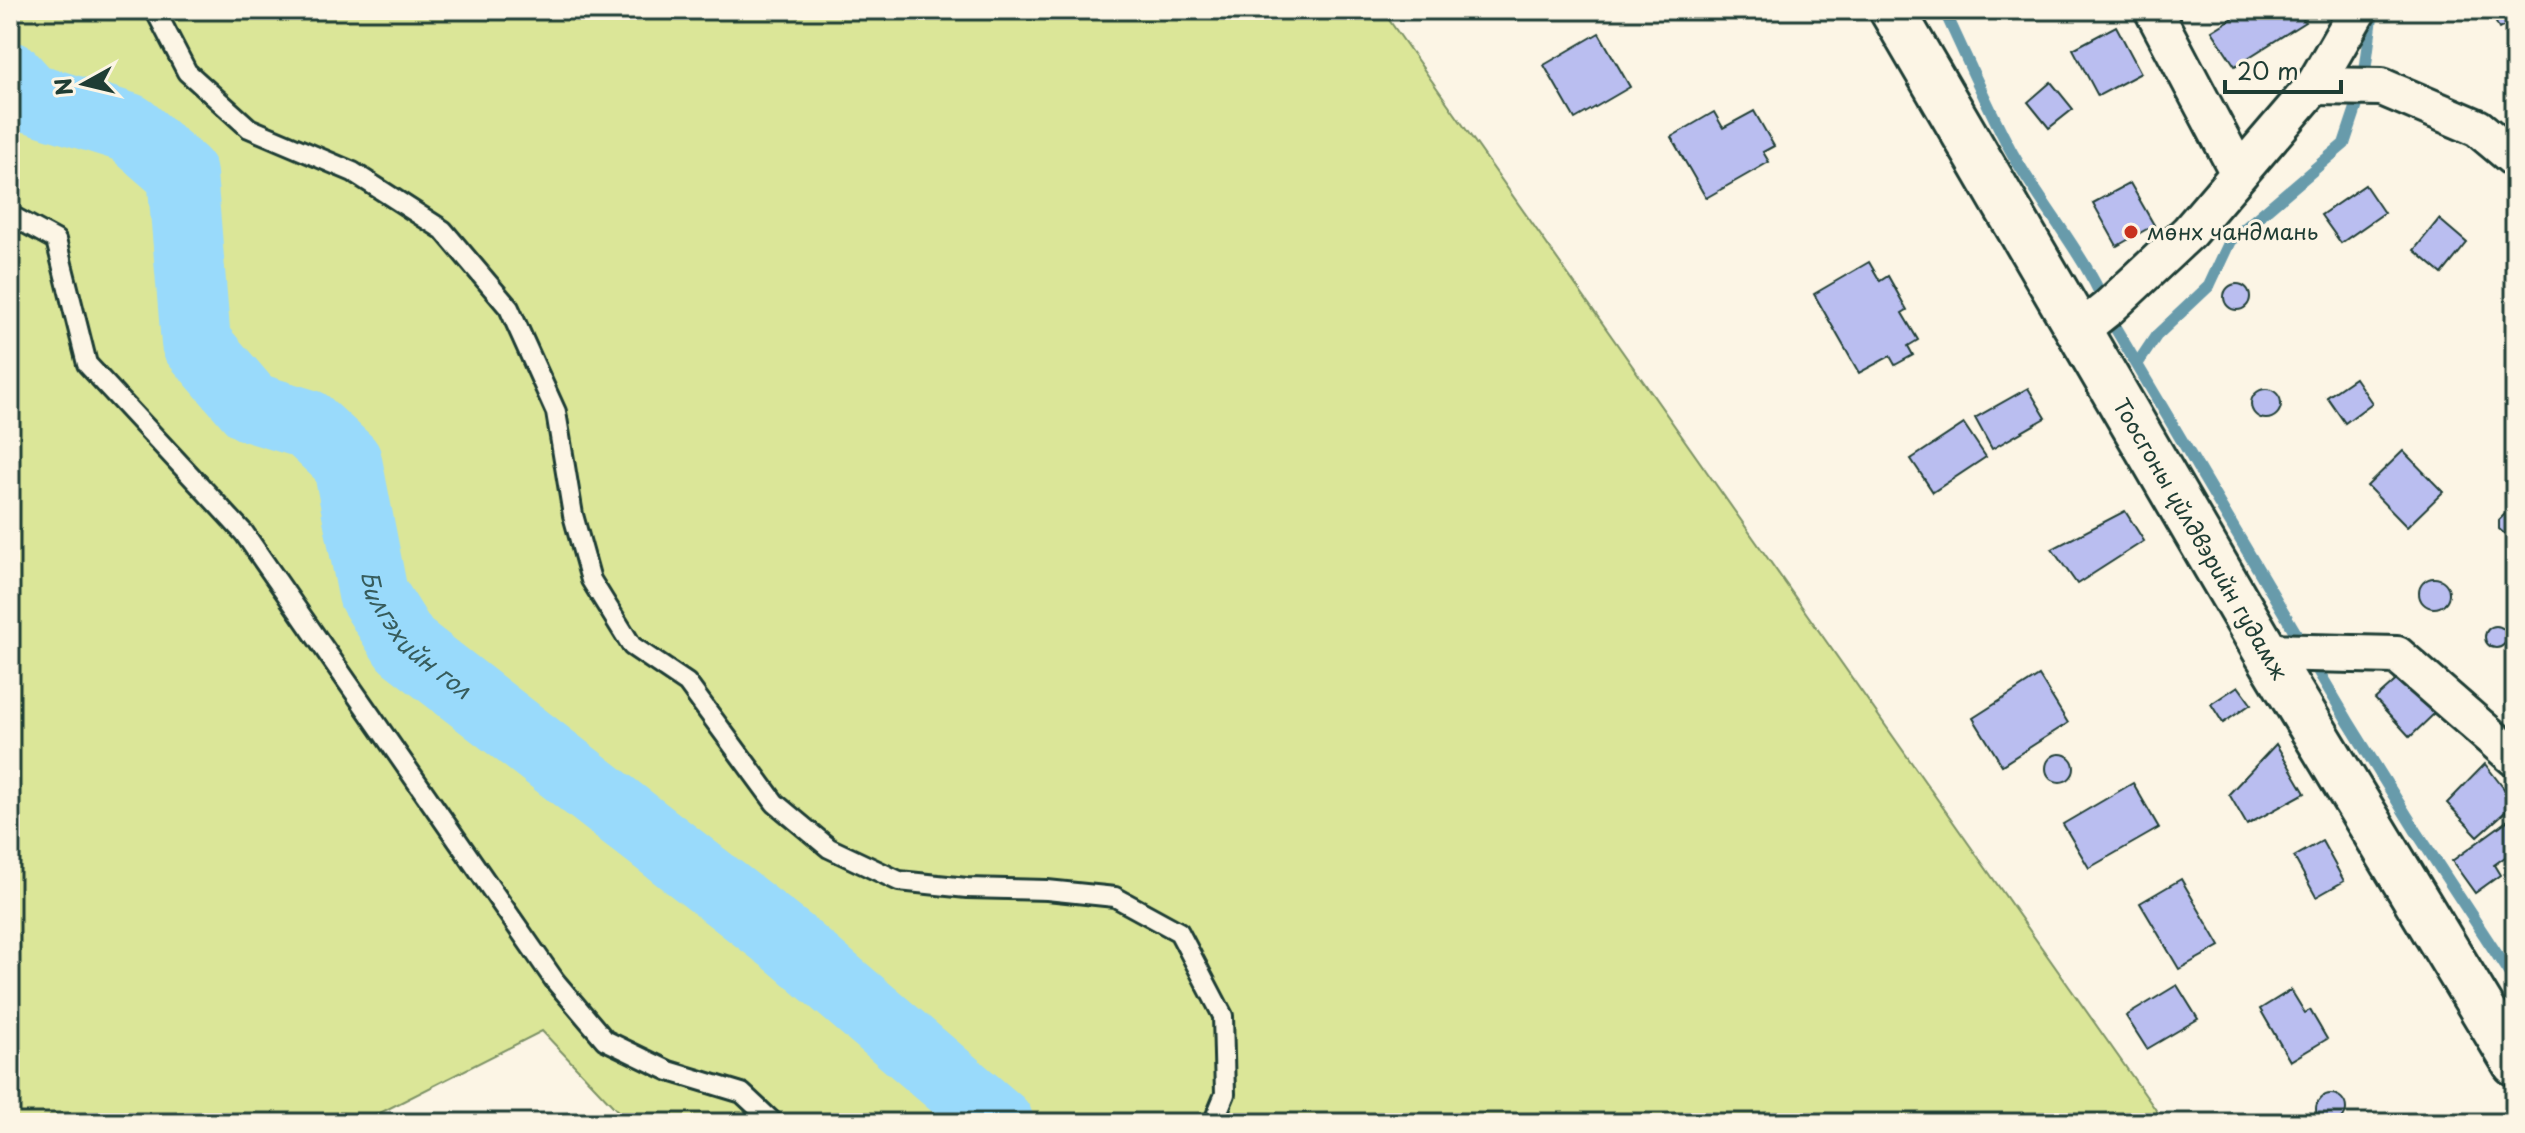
<svg xmlns="http://www.w3.org/2000/svg" width="2525" height="1133" font-family="'Playpen Sans',sans-serif">
<style>
.green{fill:#dbe698;stroke:#7d9266;stroke-width:2}
.lines{fill:none;stroke-linecap:round;stroke-linejoin:round}
.stream{stroke:#689bab;stroke-width:12}
.river{stroke:#99dafb;stroke-width:70}
.building{fill:#babef0;stroke:#1f3d34;stroke-width:2}
.service-casing{stroke:#1f3d34;stroke-width:24}
.minor-casing{stroke:#1f3d34;stroke-width:42}
.secondary-casing{stroke:#1f3d34;stroke-width:50}
.service{stroke:#fcf5e5;stroke-width:18}
.minor{stroke:#fcf5e5;stroke-width:36}
.secondary{stroke:#fcf5e5;stroke-width:44}
.poi-dot{fill:#c8321e;stroke:#fcf5e5;stroke-width:3}
.labels{text-anchor:middle;stroke-width:6;stroke-linejoin:round;paint-order:stroke}
.poi-label{font-size:22px;fill:#1f3d34;stroke:#fcf5e5;text-anchor:start}
.street-label{font-size:22px;fill:#1f3d34;stroke:#fcf5e5}
.water-label{font-size:24px;font-style:italic;fill:#375c5c;stroke:#fcf5e5}
</style>
<rect width="100%" height="100%" fill="#fcf5e5"/>
<filter id="ink" filterUnits="userSpaceOnUse"><feTurbulence type="fractalNoise" baseFrequency=".0125" numOctaves="2"/><feDisplacementMap in="SourceGraphic" scale="16" xChannelSelector="R" yChannelSelector="G"/><feConvolveMatrix kernelMatrix="1 2 1 2 8 2 1 2 1" color-interpolation-filters="sRGB"/></filter>
<g filter="url(#ink)">
<polygon class="green" points="10,10 1382,10 2165,1123 629,1123 542,1031 380,1113 318,1123 10,1123"/>
<g class="lines">
<g class="stream">
<path d="M1944,10C1966,56 1986,104 2010,149C2042,208 2091,260 2113,324L2349,723L2416,831L2515,982"/>
<polyline points="2138,363 2156,336 2209,286 2230,241 2344,144 2363,87 2373,10"/>
</g>
<path class="river" id="s1" d="M10,76L29,97L129,128L182,174L196,343L251,407L307,424L347,461L373,594L405,645L789,943L999,1123"/>
</g>
<g class="building">
<polygon points="2246,10 2297,10 2305,22 2235,66 2212,31"/>
<polygon points="2490,10 2515,10 2515,21 2499,29"/>
<polygon points="2116,26 2141,73 2098,96 2073,49"/>
<polygon points="1599,33 1630,87 1575,119 1544,65"/>
<polygon points="2051,82 2073,109 2049,128 2028,102"/>
<polygon points="1754,111 1774,146 1763,152 1769,162 1706,198 1671,137 1714,112 1723,128"/>
<polygon points="2130,183 2154,225 2117,246 2093,203"/>
<polygon points="2365,185 2384,213 2341,243 2321,215"/>
<polygon points="2439,219 2467,243 2442,274 2414,250"/>
<polygon points="1869,262 1880,281 1888,276 1907,310 1902,313 1918,340 1908,346 1913,355 1895,365 1890,356 1859,373 1814,294"/>
<circle cx="2237" cy="297" r="13"/>
<polygon points="2355,378 2372,403 2345,423 2327,397"/>
<polygon points="2028,388 2046,418 1992,449 1975,418"/>
<circle cx="2266" cy="404" r="15"/>
<polygon points="1964,424 1986,457 1933,492 1911,459"/>
<polygon points="2403,451 2443,492 2407,527 2367,486"/>
<polygon points="2125,511 2144,541 2077,584 2052,549"/>
<polygon points="2514,513 2515,534 2506,535 2499,529 2499,520 2505,514"/>
<circle cx="2434" cy="593" r="15"/>
<circle cx="2496" cy="637" r="11"/>
<polygon points="2039,676 2068,723 2002,765 1973,718"/>
<polygon points="2401,676 2435,713 2410,737 2375,699"/>
<polygon points="2238,686 2251,704 2223,723 2211,704"/>
<polygon points="2276,744 2305,793 2247,825 2229,794"/>
<circle cx="2060" cy="768" r="14"/>
<polygon points="2485,764 2515,803 2478,836 2447,803"/>
<polygon points="2133,783 2159,828 2089,868 2063,824"/>
<polygon points="2515,815 2515,850 2494,865 2500,875 2475,893 2452,861"/>
<polygon points="2322,841 2344,881 2316,897 2294,857"/>
<polygon points="2181,879 2220,946 2179,969 2140,903"/>
<polygon points="2177,985 2198,1019 2147,1049 2126,1016"/>
<polygon points="2291,990 2305,1013 2310,1010 2327,1039 2290,1061 2260,1009"/>
<circle cx="2331" cy="1109" r="15"/>
</g>
<g class="lines">
<defs>
<g id="service">
<polyline points="155,10 187,72 249,128 353,172 443,230 509,308 556,412 573,515 591,580 632,646 687,683 775,803 829,848 899,881 967,888 1047,890 1115,897 1179,932 1223,1016 1225,1094 1213,1123"/>
<polyline points="10,215 56,240 87,364 244,533 555,981 605,1040 669,1071 742,1093 774,1123"/>
</g>
<g id="minor">
<polyline points="2153,10 2239,173"/>
<polyline points="2314,86 2382,87 2478,128 2515,159"/>
<polyline points="2079,331 2108,308 2189,232 2314,86 2358,10"/>
<polyline points="2266,652 2397,655 2515,758"/>
</g>
<g id="secondary">
<path id="s2" d="M1892,10L2266,652L2515,1063"/>
</g>
</defs>
<use href="#service" class="service-casing"/>
<use href="#minor" class="minor-casing"/>
<use href="#secondary" class="secondary-casing"/>
<use href="#service" class="service"/>
<use href="#minor" class="minor"/>
<use href="#secondary" class="secondary"/>
</g>
</g>
<circle class="poi-dot" cx="2131" cy="232" r="8"/>
<g class="labels">
<g class="poi-label">
<text x="2147" y="240">мөнх чандмань</text>
</g>
<g class="street-label">
<text dy="8" stroke="none"><textPath href="#s2" startOffset="612">Тоосгоны үйлдвэрийн гудамж</textPath></text>
</g>
<g class="water-label">
<text dy="8" stroke="none"><textPath href="#s1" startOffset="764">Билгэхийн гол</textPath></text>
</g>
</g>
<rect width="2525" height="1133" fill="none" stroke="#fcf5e5" stroke-width="40"/>
<rect x="20" y="20" width="2485" height="1093" fill="none" stroke="#1f3d34" stroke-width="3" filter="url(#ink)"/>
<g transform="translate(84 84) rotate(262)" stroke="#fcf5e5" stroke-width="6" paint-order="stroke">
<path d="M0-6L14 30L0 20L-14 30Z" fill="#1f3d34"/>
<text y="-12" font-size="22" font-weight="bold" text-anchor="middle" fill="#1f3d34">N</text>
</g>
<path d="M2225 80v12h116v-12" fill="none" stroke="#1f3d34" stroke-width="4"/>
<text x="2237" y="80" font-size="24" fill="#1f3d34" stroke="#fcf5e5" stroke-width="6" paint-order="stroke">20 m</text>
</svg>
